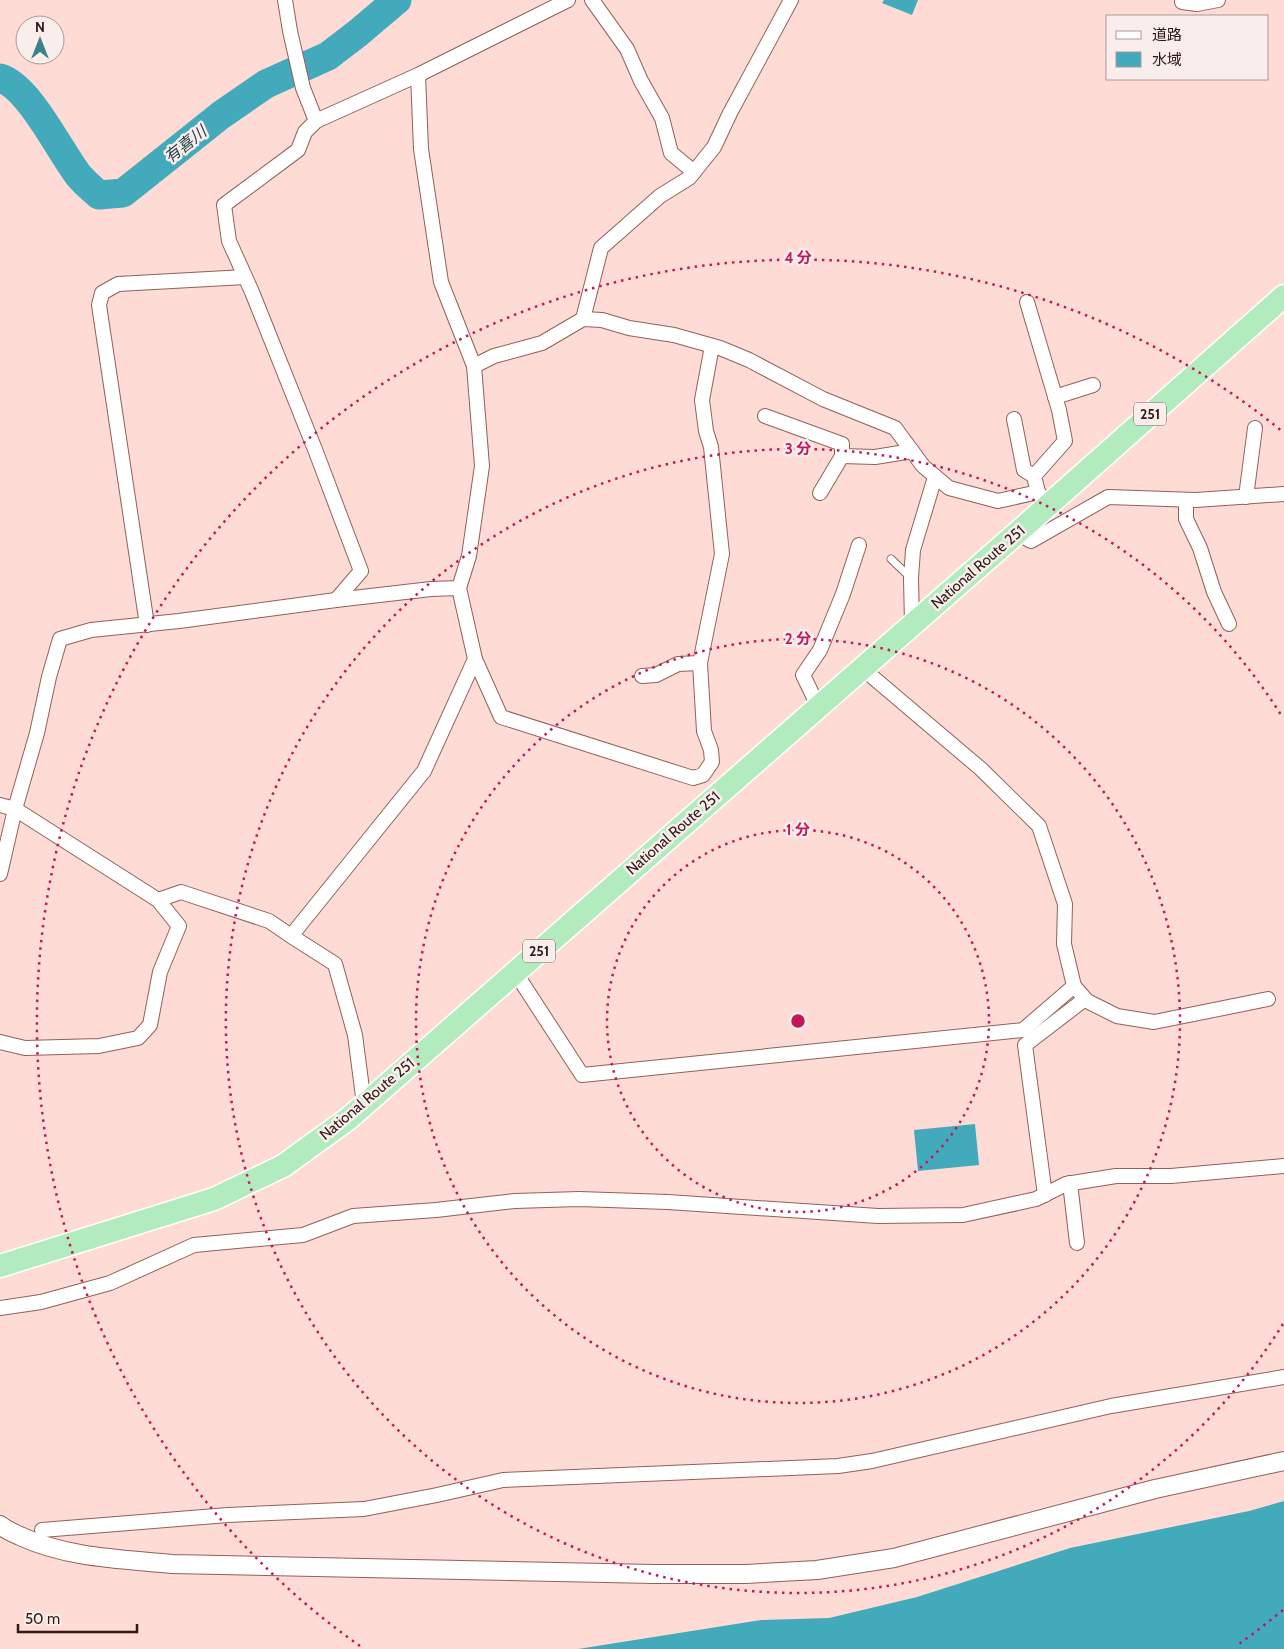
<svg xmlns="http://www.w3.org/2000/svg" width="1284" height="1649" font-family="Cabin,'Noto Sans JP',sans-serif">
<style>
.water{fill:#42aaba}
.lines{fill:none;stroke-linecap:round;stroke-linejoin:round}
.river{stroke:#42aaba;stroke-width:29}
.service-casing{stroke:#926058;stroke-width:9}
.minor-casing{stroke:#926058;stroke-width:16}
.tertiary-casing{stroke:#926058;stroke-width:20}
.trunk-casing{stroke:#fff;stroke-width:25}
.service{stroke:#fff;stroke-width:7}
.minor{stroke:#fff;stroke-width:14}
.tertiary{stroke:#fff;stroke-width:18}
.trunk{stroke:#b2ecbe;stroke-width:22}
.ring{fill:none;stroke:#c2185b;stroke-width:2.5;stroke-dasharray:2.5 5}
.labels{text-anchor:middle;stroke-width:5;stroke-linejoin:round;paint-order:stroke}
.shield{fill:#faeeec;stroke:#6b5a56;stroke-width:1}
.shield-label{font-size:14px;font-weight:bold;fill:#2e1a16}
.street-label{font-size:15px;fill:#2e1a16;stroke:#faeeec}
.water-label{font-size:16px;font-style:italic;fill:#224146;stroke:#faeeec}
.centre{fill:#c2185b;stroke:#faeeec;stroke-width:2.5}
.ring-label{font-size:15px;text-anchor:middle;font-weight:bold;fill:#c2185b;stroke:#faeeec;stroke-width:5;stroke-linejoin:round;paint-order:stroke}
</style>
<rect width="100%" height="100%" fill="#fedbd5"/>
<g class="water">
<polygon points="884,0 918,0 912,15 882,3"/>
<polygon points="975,1124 979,1165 918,1171 914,1130"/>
<polygon points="1284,1501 1284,1649 578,1649 761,1620 829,1618 917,1597 1070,1548 1249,1511"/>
</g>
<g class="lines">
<path class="river" d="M0,78C29,86 60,152 79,176C85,183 92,189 99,195L123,193L221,115L266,84L328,56L358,33L397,0"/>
<defs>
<polyline id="service" points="891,559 911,578"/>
<g id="minor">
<polyline points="285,0 290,31 303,88 316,121"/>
<polyline points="592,0 627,49 641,81 662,118 671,153 694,172"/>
<polyline points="1182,2 1197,4 1218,0"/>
<polyline points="418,75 421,149 441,282 474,366"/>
<polyline points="1027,302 1059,410 1065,441 1034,476 1038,492 1044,499"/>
<polyline points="583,319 601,248 660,196 689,178 714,147 730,113 791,0"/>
<polyline points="1055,397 1093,385"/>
<polyline points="765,416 842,444 842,456 875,457 912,451"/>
<polyline points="1014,419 1024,470 1034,476"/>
<polyline points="820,493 842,456"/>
<polyline points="1246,497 1255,428"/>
<polyline points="1186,500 1186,519 1200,548 1214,592 1229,624"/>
<polyline points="1017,533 1031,541 1108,497 1196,500 1284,494"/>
<polyline points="336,600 361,571 316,452 252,292 229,241 224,205 298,150 305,132 316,121 418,75 568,0"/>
<polyline points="912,624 911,578 913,550 935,477"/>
<polyline points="147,625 99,305 102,293 118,284 245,277"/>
<polyline points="475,659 501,717 693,778 703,775 712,762 711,750 704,731 700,663 722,554 711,447 706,431 702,400 712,346"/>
<polyline points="862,668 981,769 1039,826 1065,904 1064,944 1074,986 1087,1001 1117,1016 1154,1022 1268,999"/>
<polyline points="642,676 656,675 678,664 700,663"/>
<polyline points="818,706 803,675 820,650 843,594 859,545"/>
<polyline points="0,805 15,809 158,900 179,926 160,972 150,1025 138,1038 99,1046 25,1048 0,1042"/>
<polyline points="0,874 15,809 37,733 49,677 60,639 91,630 179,621 336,600 431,589 459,588 469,556 482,466 474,366 494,356 542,343 583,319 602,320 629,328 674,335 720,348 749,360 823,399 895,428 923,466 949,488 998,501 1038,492"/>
<polyline points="158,900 181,892 269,921 291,936 424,771 475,659 459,588"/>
<polyline points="291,936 335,964 355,1035 364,1104"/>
<polyline points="515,972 582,1075 1023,1030 1074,986"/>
<polyline points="1070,1183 1077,1243"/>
<polyline points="1045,1195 1025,1045 1085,999"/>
<polyline points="0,1308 41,1302 110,1283 194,1245 303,1235 353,1216 436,1210 515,1201 579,1199 668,1202 878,1216 963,1215 1036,1199 1066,1184 1116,1176 1171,1176 1284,1166"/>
<polyline points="42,1530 228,1515 364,1509 437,1495 503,1480 838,1466 872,1461 1111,1406 1284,1377"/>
</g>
<path id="tertiary" d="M0,1525C6,1530 13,1533 20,1536C67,1558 121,1559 172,1564L654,1574H746L817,1570L894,1558L1155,1489L1284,1461"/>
<polyline id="trunk" points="0,1266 214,1199 283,1166 348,1119 1017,533 1284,296"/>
</defs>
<use href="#service" class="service-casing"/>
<use href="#minor" class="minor-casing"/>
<use href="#tertiary" class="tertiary-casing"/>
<use href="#trunk" class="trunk-casing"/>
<use href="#service" class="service"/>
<use href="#minor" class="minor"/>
<use href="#tertiary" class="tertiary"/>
<use href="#trunk" class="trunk"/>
</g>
<g class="ring">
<circle cx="798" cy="1021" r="191"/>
<circle cx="798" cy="1021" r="382"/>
<path d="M1283 1324A572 572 0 1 1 1283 718"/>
<path d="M1283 1610A763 763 0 0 1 1236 1646M360 1646A763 763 0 1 1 1283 432"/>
</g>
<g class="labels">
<g class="shield">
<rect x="1134" y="402.5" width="32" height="23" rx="4"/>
<rect x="523" y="939.5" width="32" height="23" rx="4"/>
</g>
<g class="shield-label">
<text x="1150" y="419">251</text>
<text x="539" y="956">251</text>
</g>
<g class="street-label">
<text transform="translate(978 567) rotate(-41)" y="5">National Route 251</text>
<text transform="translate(673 833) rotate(-41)" y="5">National Route 251</text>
<text transform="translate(367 1099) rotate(-40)" y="5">National Route 251</text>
</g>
<g class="water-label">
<text transform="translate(185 144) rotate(-38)" y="6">有喜川</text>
</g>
</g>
<circle cx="798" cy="1021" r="8" class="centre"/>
<g class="ring-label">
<text x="798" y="263">4 分</text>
<text x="798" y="454">3 分</text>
<text x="798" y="644">2 分</text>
<text x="798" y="835">1 分</text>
</g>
<rect x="1106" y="15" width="162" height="65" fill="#faeeec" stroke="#a89996"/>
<rect x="1116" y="31" width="25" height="8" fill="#ffffff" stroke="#a89996"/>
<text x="1152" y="40" font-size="15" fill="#2e1a16">道路</text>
<rect x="1116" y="52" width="25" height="15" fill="#42aaba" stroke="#a89996"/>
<text x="1152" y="65" font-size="15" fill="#2e1a16">水域</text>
<g transform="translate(40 40)"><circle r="24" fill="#faeeec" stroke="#a89996"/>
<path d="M0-4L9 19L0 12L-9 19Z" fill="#3b818c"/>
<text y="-8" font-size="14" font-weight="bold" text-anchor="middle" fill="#2e1a16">N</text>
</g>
<path d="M18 1624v8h119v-8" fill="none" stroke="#2e1a16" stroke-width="2.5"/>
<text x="25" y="1624" font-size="15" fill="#2e1a16" stroke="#faeeec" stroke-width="4" paint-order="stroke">50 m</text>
</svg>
